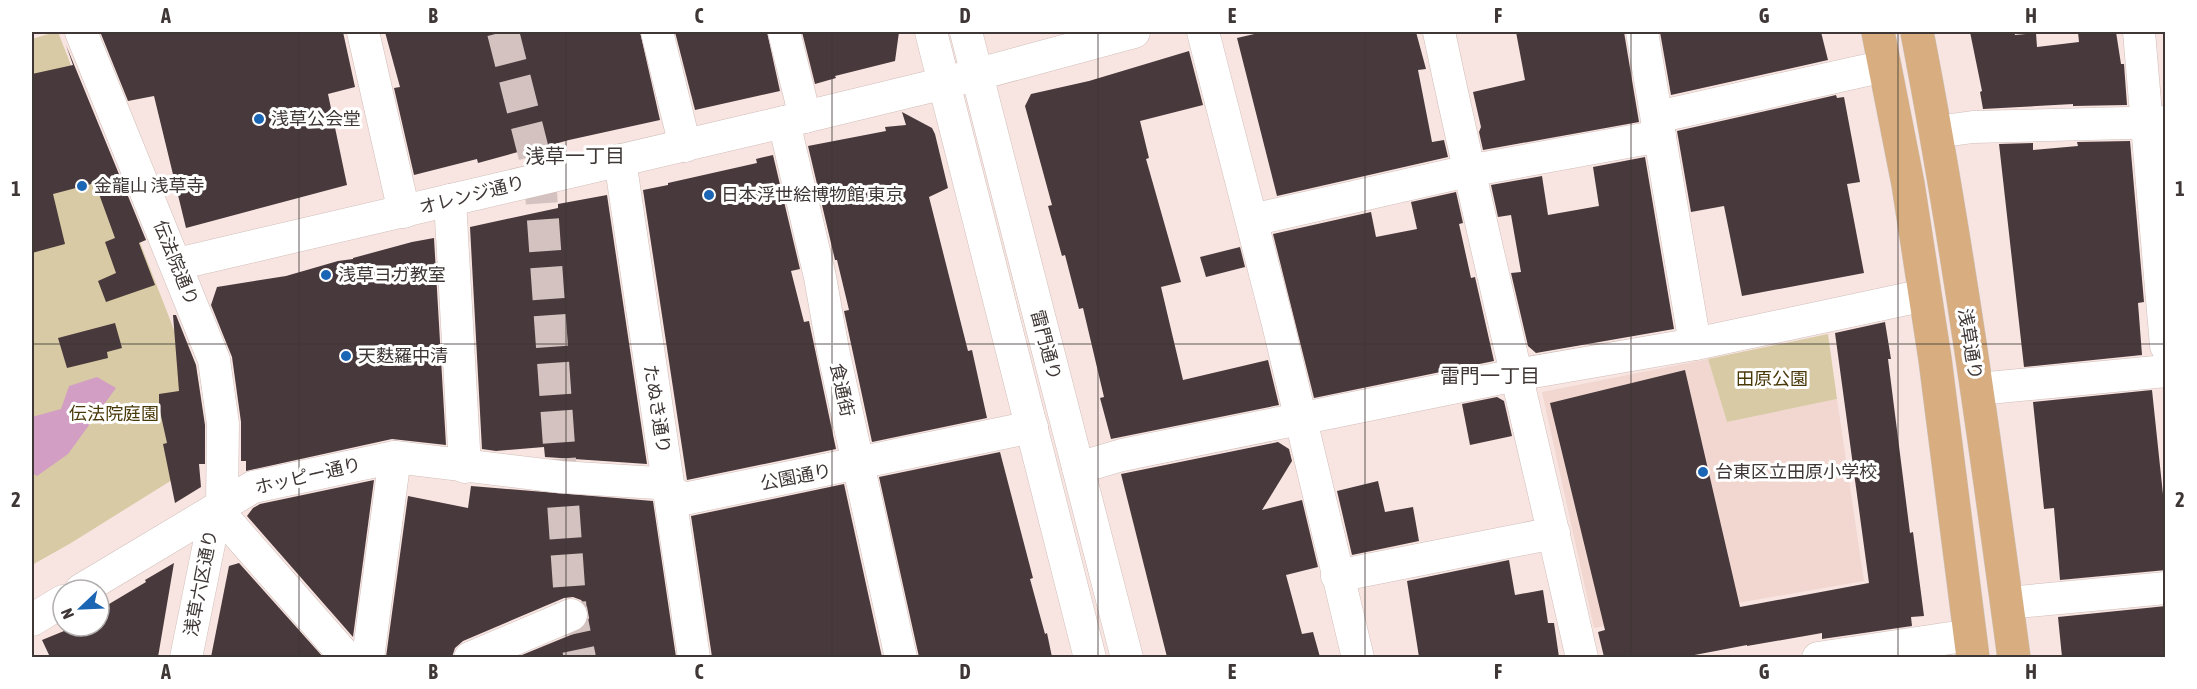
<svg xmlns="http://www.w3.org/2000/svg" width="2197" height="689" font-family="'Asap Condensed','Noto Sans JP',sans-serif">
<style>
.built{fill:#f1d7d0}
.green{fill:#d8caa4}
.water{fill:#d39ec3}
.building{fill:#48393c}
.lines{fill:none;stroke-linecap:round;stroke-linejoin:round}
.minor-tunnel{stroke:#d3c2bf;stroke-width:32;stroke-dasharray:32 16;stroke-linecap:butt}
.minor-casing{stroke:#d0beb9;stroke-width:33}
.major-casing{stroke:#cdcbca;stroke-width:34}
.minor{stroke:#fff;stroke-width:32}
.major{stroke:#d8ad80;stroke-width:33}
.grid{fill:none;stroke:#3e3735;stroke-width:1.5;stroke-opacity:0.55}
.poi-dot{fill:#1a65b4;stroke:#fff;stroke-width:2}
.labels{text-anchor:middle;stroke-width:6;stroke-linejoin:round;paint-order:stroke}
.poi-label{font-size:18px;fill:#3e3735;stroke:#fff;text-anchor:start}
.street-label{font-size:18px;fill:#3e3735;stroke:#fff}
.park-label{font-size:18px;fill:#493909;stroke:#fff}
.neighbourhood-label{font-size:20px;fill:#3e3735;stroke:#fff}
.neatline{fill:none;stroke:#3e3735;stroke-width:2}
.grid-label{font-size:20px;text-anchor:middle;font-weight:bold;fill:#3e3735}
</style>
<rect width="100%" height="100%" fill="#f8e5e1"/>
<polygon class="built" points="1708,359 1727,422 1837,399 1864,581 1594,628 1542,392"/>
<g class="green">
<polygon points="55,32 58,32 192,376 180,475 71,543 32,565 32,39"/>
<polygon points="1828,334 1837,399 1727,422 1708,359"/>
</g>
<polygon class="water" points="97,377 116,388 68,454 37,476 32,473 32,417 61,409 69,386"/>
<g class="building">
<polygon points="114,32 343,32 355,87 328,94 347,185 186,228 154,96 128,101 101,34"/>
<polygon points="385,32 640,32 660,120 569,140 526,152 525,150 478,163 477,159 414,175 394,88 400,87"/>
<polygon points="675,32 767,32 780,91 695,110"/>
<polygon points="802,32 899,32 895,61 835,76 836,78 815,84"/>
<polygon points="1263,32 1416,32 1426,69 1418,70 1432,142 1444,140 1448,157 1277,196 1237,38"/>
<polygon points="1516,32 1624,32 1639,122 1483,150 1479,132 1481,127 1473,92 1525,80"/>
<polygon points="1660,32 1821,32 1828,60 1671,95"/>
<polygon points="1970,32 2014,32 2015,35 2036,33 2037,47 2079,42 2078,32 2116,32 2121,64 2124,64 2127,105 2073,106 2073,104 1983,109 1980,92 1982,91"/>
<polygon points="66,45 146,240 139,243 155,285 106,302 98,281 116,273 105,242 115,238 95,183 53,194 65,244 32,253 32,74 73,65"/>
<polygon points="1189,51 1203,105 1140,121 1149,158 1146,159 1181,282 1161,287 1183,380 1268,360 1279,405 1111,439 1100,398 1104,397 1083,308 1079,309 1065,255 1062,256 1048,206 1052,205 1025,106 1031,94 1089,81"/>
<polygon points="1836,95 1837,98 1844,97 1860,182 1847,184 1864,273 1742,296 1724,206 1691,212 1677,131"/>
<polygon points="902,112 932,128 935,134 948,188 929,197 968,351 972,350 987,418 872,442 844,311 849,310 837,260 835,260 808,146 886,131 885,127 906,125"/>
<polygon points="2130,141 2144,302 2138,303 2142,355 2024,367 1999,144 2033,143 2033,150 2078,146 2077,142"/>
<polygon points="773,155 800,269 791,271 804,322 809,321 836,449 687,480 643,190 668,185 668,183 757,163 756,159"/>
<polygon points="1645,157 1674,329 1536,353 1528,346 1511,273 1521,272 1511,215 1498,217 1491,185 1542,176 1548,215 1599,206 1593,167"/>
<polygon points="1456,192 1463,223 1459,224 1471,278 1475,277 1494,361 1314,398 1273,234 1371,212 1376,237 1417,229 1411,202"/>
<polygon points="607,195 647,464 545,457 544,447 496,451 482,449 470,227 558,208 558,204"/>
<polygon points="434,238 446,445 392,439 246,471 246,461 241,461 241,422 232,357 211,305 217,287 286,276 338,261 353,259 353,258 412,242"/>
<polygon points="1240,247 1245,267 1206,277 1200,257"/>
<polygon points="173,315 176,315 196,365 205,425 205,464 199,464 201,487 175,503 163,444 167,443 159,407 159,394 179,391"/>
<polygon points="1885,322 1891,359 1888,359 1910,533 1913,532 1924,616 1911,617 1912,626 1822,639 1822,633 1747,646 1747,645 1684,657 1604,657 1598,632 1605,630 1550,403 1685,370 1740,607 1869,583 1835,333"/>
<polygon points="115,323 122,348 107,352 108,358 67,368 58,338"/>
<polygon points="2152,390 2166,523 2166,570 2060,580 2054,508 2044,509 2033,402"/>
<polygon points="1497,397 1504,401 1512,436 1470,445 1462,404"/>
<polygon points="1278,442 1289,449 1292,461 1262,510 1302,500 1318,567 1286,575 1302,634 1313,632 1320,657 1167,657 1121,474"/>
<polygon points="1000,452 1033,578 1030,579 1045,634 1047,633 1052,657 919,657 879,477"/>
<polygon points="374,480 353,637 247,516 253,508 260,504"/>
<polygon points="1378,481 1385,512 1413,507 1419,541 1352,555 1337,491"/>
<polygon points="844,484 882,657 712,657 691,516"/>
<polygon points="471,486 653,501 676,657 517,657 578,632 585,626 589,618 587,607 581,600 573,597 564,598 463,641 455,648 452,657 386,657 408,496 468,508"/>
<polygon points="1509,560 1515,595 1543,590 1548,623 1554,623 1559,657 1419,657 1407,581"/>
<polygon points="174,563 158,657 50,657 42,640 64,631 62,626 99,626 99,610 146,582 145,580"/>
<polygon points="239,563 323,657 211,657 229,566"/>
<polygon points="2166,606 2166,657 2062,657 2058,617"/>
</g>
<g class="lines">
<polyline class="minor-tunnel" points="503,32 540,178 571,615 580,658"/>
<defs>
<g id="minor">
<polyline points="81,32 214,360 223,424 222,505"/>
<polyline points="363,32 404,212"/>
<polyline points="657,32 685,146"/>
<polyline points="784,32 805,117"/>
<polyline points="931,32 1090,658"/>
<polyline points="966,32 1127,658"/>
<polyline points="1203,32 1278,324 1358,658"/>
<path d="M1439,32C1483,241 1535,449 1582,658"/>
<polyline points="1642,32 1695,344"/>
<polyline points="2139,32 2166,346"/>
<polyline points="1657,117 1885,66"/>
<polyline points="784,122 820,277 833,350 901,658"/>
<polyline points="1936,132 1973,127 2166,122"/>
<polyline points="620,160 694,658"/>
<polyline points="450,200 465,467"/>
<polyline points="1252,220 1468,171 1660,136"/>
<polyline points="177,264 784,122 945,83 1134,32"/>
<polyline points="1978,389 2166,371"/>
<polyline points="1078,468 1122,455 1516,375 1695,344 1925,295"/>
<polyline points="216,509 347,658"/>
<polyline points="1337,576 1554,533"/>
<polyline points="81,590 253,487 395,457 561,477 657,483 684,499 1032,427"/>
<polyline points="2007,603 2166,588"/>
<polyline points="32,620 63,601"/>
<polyline points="186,658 216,509"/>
<polyline points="368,658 395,457"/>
<polyline points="470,658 571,615"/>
<polyline points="1818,658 1970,635"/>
</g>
<g id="major">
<polyline points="1878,32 1908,184 1935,359 1973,658"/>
<path d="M1917,32C1957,239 1986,448 2014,658"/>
</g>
</defs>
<use href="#minor" class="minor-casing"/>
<use href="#major" class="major-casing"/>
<use href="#minor" class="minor"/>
<use href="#major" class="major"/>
</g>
<path class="grid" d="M299,32V658M566,32V658M832,32V658M1098,32V658M1365,32V658M1631,32V658M1898,32V658M32,344H2166"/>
<g class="poi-dot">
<circle cx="259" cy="119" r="6"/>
<circle cx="82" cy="186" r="6"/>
<circle cx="709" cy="195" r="6"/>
<circle cx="326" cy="275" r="6"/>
<circle cx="346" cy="356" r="6"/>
<circle cx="1703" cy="472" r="6"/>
</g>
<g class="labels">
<g class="poi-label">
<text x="271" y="125">浅草公会堂</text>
<text x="94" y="192">金龍山 浅草寺</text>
<text x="721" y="201">日本浮世絵博物館 東京</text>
<text x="338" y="281">浅草ヨガ教室</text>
<text x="358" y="362">天麩羅中清</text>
<text x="1715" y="478">台東区立田原小学校</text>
</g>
<g class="street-label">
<text transform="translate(472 195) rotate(-14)" y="6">オレンジ通り</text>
<text transform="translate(176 263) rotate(68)" y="6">伝法院通り</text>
<text transform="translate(1970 344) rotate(81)" y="6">浅草通り</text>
<text transform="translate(1046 345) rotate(75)" y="6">雷門通り</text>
<text transform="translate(842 390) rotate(78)" y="6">食通街</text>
<text transform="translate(657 409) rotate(81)" y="6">たぬき通り</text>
<text transform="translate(308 476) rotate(-13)" y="6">ホッピー通り</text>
<text transform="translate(796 477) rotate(-11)" y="6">公園通り</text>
<text transform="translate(201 583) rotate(-79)" y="6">浅草六区通り</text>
</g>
<g class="park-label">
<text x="1772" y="385">田原公園</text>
<text x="114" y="420">伝法院庭園</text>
</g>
<g class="neighbourhood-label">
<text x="575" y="163">浅草一丁目</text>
<text x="1490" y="383">雷門一丁目</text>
</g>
</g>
<rect width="2197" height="689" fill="none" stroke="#ffffff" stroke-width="66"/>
<g transform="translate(81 608) rotate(247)"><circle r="28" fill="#ffffff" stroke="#b2afae" stroke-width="1.5"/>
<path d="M0-4.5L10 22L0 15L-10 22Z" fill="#1a65b4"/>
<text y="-9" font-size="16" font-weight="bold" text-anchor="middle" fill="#3e3735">N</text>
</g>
<rect x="33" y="33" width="2131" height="623" class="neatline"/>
<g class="grid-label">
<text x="166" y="23">A</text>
<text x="433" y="23">B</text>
<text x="699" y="23">C</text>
<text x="965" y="23">D</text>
<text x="1232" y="23">E</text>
<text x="1498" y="23">F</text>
<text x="1764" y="23">G</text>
<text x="2031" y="23">H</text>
<text x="16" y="196">1</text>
<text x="2180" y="196">1</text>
<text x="16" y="507">2</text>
<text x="2180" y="507">2</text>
<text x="166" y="679">A</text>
<text x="433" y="679">B</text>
<text x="699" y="679">C</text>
<text x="965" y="679">D</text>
<text x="1232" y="679">E</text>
<text x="1498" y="679">F</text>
<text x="1764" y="679">G</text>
<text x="2031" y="679">H</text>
</g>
</svg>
